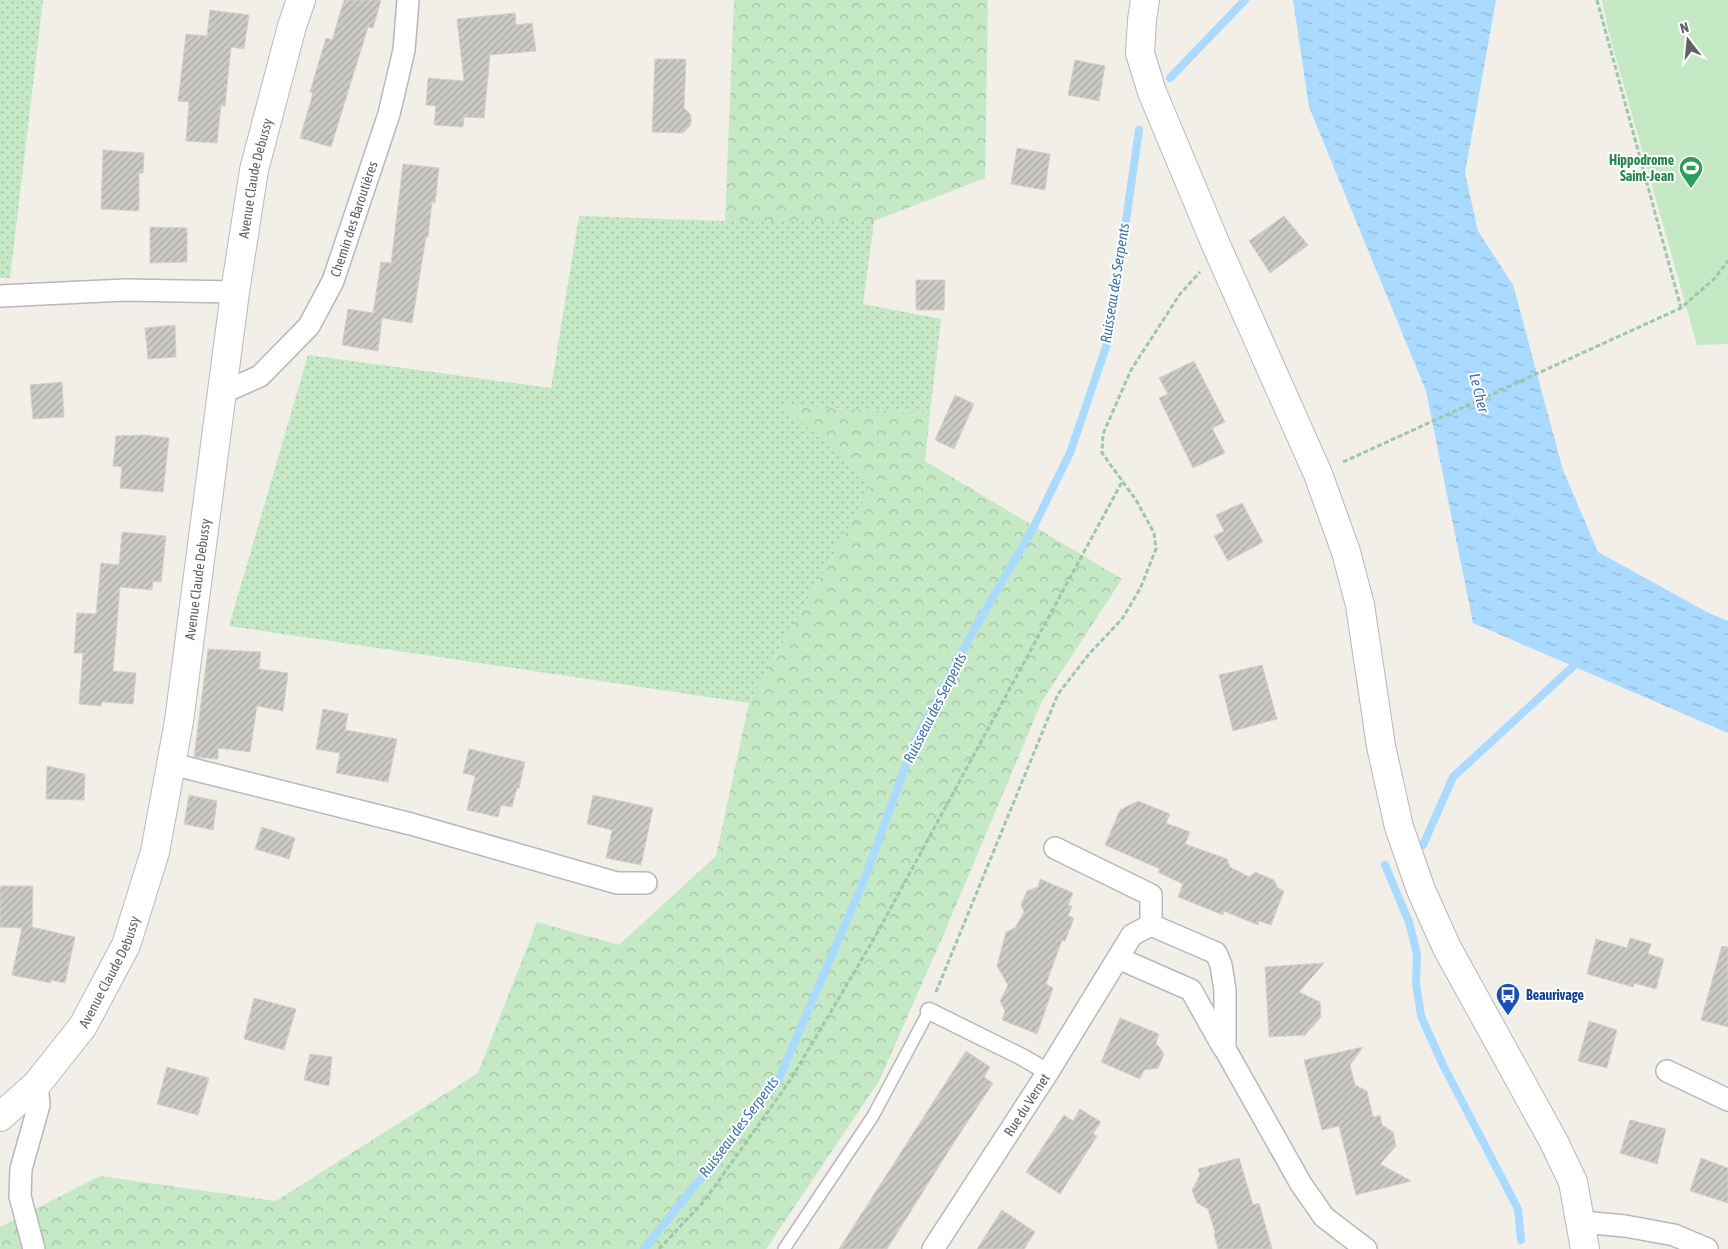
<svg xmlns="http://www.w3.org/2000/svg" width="1728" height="1249" font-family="'Asap Condensed',sans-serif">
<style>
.grass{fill:url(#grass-dots)}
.forest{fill:url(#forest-crowns)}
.pitch{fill:#c5e8c5}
.water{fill:url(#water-ripples)}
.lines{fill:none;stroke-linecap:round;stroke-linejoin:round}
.stream{stroke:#aadaff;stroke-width:8}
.building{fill:url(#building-hatch);stroke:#d6d1c6}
.service-casing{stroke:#b5b8bc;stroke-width:14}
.pedestrian-casing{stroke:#b5b8bc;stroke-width:19}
.minor-casing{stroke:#b5b8bc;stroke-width:24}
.tertiary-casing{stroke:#b5b8bc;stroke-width:30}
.secondary-casing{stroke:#b6babf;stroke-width:30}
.path{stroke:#9cc7a9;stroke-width:3;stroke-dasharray:5 2.5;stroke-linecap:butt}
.service{stroke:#fff;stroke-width:11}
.pedestrian{stroke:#fff;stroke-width:16}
.minor{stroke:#fff;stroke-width:21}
.tertiary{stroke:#fff;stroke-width:28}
.secondary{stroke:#fff;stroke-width:28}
.labels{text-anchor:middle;stroke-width:4;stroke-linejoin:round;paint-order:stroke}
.leisure-label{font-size:14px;font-weight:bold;fill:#27864d;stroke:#fff;text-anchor:end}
.street-label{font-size:14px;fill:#5f6368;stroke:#fff}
.transit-label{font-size:14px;font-weight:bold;fill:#164399;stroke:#fff;text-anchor:start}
.water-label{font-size:15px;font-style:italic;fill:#4174aa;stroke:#fff}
</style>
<defs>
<pattern id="grass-dots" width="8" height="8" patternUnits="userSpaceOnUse" patternTransform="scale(1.25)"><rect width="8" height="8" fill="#c5e8c5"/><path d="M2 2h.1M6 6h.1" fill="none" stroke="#a3c0a4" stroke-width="1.8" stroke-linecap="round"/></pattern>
<pattern id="forest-crowns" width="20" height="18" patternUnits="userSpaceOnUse" patternTransform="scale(1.25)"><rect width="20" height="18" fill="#c5e8c5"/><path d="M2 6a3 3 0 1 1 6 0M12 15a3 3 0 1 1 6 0" fill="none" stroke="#a3c0a4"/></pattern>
<pattern id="water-ripples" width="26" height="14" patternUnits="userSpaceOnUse" patternTransform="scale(1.25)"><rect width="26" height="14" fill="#aadaff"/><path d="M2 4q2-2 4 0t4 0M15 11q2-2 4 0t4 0" fill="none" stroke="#8eb4d2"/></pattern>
<pattern id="building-hatch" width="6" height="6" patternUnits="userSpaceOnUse" patternTransform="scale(1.25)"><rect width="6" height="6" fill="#cccac5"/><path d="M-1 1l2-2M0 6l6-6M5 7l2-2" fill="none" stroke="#a9a8a4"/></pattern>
</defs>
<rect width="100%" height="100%" fill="#f1efe8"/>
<g class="grass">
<polygon points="0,0 43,0 10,278 0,278"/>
<polygon points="579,216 725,221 874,221 863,304 941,319 930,413 785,406 872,486 749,703 229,626 308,355 551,388"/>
</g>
<g class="forest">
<polygon points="734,0 988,0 985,178 874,221 725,221"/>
<polygon points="784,406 930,413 925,461 1122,579 1042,701 943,936 879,1081 766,1249 0,1249 0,1227 100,1176 276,1201 478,1073 537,922 619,945 716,856 749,703 872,486"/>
</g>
<polygon class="pitch" points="1602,0 1728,0 1728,344 1697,345 1609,33"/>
<polygon class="water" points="1293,0 1496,0 1465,173 1478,231 1513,285 1563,470 1598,552 1709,613 1728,621 1728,733 1473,623 1426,391 1309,107"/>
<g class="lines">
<g class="stream">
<polyline points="1170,78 1245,0"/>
<polyline points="1423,845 1453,777 1579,661"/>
<polyline points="1385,865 1409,922 1417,954 1416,983 1421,1016 1443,1065 1518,1209 1521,1240"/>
<polyline points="644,1249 777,1083 865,878 913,745 971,635 1032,530 1070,453 1109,338 1139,130"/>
</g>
</g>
<g class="building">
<polygon points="344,0 381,0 373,28 368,27 331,147 300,138 313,93 310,92 326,38 332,40"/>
<polygon points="210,10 249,15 244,49 231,47 225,106 221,105 217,143 186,141 189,102 178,101 186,34 207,36"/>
<polygon points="515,13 516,25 532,23 536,51 490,55 484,118 464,117 463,127 434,125 436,106 426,105 428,78 464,81 457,19"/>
<polygon points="655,59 686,59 684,108 691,115 691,125 683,133 652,132"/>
<polygon points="1075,60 1105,66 1099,101 1068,95"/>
<polygon points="1017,148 1050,154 1045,190 1011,184"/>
<polygon points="103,150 144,153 143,173 139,173 139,211 101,209"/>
<polygon points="403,164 439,168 435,203 432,202 428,237 426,237 412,323 382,318 378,351 342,345 348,309 373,313 381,262 391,263"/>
<polygon points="1284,216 1308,245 1270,273 1249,241"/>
<polygon points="150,227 187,228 187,262 150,263"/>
<polygon points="916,280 945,280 944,310 916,310"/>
<polygon points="175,325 176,357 148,359 145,328"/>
<polygon points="1194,361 1225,422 1212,428 1225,453 1193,468 1159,398 1168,394 1159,378"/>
<polygon points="62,382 64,417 33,419 30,385"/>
<polygon points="955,395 974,404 954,449 935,440"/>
<polygon points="145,435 169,438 163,492 120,488 122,467 113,466 116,436"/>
<polygon points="1242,503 1263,542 1228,561 1214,536 1224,531 1216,515"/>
<polygon points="122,532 166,536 161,582 153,581 152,590 120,587 113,671 136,673 133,704 102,702 101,706 79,704 83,653 74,653 77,613 96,614 101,563 119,565"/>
<polygon points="208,649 261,652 259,669 288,673 283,711 257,706 250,752 218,748 218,759 194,757"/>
<polygon points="1262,665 1277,719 1233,731 1219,675"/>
<polygon points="323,709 348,714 345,730 397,739 388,782 336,773 340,753 316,749"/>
<polygon points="469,749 525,762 519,788 517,788 512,807 501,805 498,817 467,810 475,776 463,773"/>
<polygon points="47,766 85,774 84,800 46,799"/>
<polygon points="189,795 217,801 213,830 184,824"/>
<polygon points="593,795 653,808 641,865 606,858 612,830 587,824"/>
<polygon points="1138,801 1170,814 1166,823 1190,832 1185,844 1227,859 1230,867 1249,877 1255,872 1274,880 1278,888 1284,891 1271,925 1259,921 1258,925 1224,911 1223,915 1178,897 1183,884 1158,872 1160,869 1105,845 1120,810"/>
<polygon points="262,827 295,838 289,859 255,849"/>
<polygon points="1040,879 1073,893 1068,905 1072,906 1068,916 1074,918 1065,941 1062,940 1046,984 1053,988 1037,1034 1002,1020 1005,1011 1000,1001 1008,985 997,966 1006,932 1015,928 1024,912 1021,905 1027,891 1038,887"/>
<polygon points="0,886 33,886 32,927 75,937 65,983 51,980 51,983 12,975 22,928 0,927"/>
<polygon points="1630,938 1651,944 1648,954 1664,959 1656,989 1634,983 1633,987 1587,974 1596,939 1627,948"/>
<polygon points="1722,946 1728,947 1728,1027 1701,1020"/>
<polygon points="1324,963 1299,992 1320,1002 1321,1017 1305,1035 1269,1037 1265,967"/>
<polygon points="254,998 296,1009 284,1050 244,1039"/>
<polygon points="1120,1018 1159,1034 1156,1043 1164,1054 1158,1068 1144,1070 1140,1079 1101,1062"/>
<polygon points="1589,1021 1617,1030 1607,1068 1578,1061"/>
<polygon points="1363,1047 1350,1065 1355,1085 1367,1091 1373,1117 1380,1115 1382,1125 1393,1132 1396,1146 1380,1164 1411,1181 1356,1195 1339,1126 1322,1130 1304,1060"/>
<polygon points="966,1051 990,1067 984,1077 993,1083 951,1147 887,1249 839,1249"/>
<polygon points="310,1054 332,1057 329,1086 304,1080"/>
<polygon points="167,1067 209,1078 198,1115 157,1104"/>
<polygon points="1080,1109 1101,1122 1093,1134 1097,1136 1060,1194 1026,1172 1064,1115 1073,1121"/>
<polygon points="1630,1120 1666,1129 1657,1164 1620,1153"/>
<polygon points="1239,1158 1253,1205 1259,1203 1272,1249 1218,1249 1214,1234 1215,1232 1208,1209 1197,1203 1192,1190 1200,1175 1198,1169"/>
<polygon points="1701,1158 1728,1168 1728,1203 1690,1191"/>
<polygon points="1002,1210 1035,1232 1024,1249 977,1249"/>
</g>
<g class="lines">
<defs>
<polyline id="service" points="784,1249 873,1116 929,1011"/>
<polyline id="pedestrian" points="929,1011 1022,1057 1048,1072"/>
<g id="minor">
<polyline points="0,296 125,290 235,292"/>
<path id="s1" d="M222,393L260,376L309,326L333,281L389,114L404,50L408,0"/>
<polyline points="172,764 411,824 617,883 646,883"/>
<polyline points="1055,848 1151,895 1151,925 1216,953 1221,965 1225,990 1225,1049 1301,1184 1324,1217 1366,1249"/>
<polyline points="1118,958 1191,990 1223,1047"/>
<polyline points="1667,1071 1728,1100"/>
<polyline points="1581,1222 1625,1226 1674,1235 1707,1249"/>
<polyline points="34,1249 20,1196 21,1169 39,1105 37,1084"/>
<path id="s2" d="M933,1249L1048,1072L1132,935L1151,925"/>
</g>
<polyline id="tertiary" points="1145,0 1142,20 1140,53 1152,92 1216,245 1318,474 1346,552 1360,605 1381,746 1399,827 1421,890 1447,948 1554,1142 1573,1182 1585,1249"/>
<g id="secondary">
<path id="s3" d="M0,1117L37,1084L83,1026L126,945L155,852L179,721L235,292L254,170L292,26L301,0"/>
</g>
</defs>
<use href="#service" class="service-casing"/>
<use href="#pedestrian" class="pedestrian-casing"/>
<use href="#minor" class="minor-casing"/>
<use href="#tertiary" class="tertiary-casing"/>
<use href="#secondary" class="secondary-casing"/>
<g class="path">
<polyline points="1597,0 1681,308"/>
<polyline points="1343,462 1681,308 1714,279 1728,261"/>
<polyline points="936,992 1058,694 1089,654 1122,619 1140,589 1156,549 1154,533 1136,500 1102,453 1103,434 1131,370 1180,294 1200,272"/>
<polyline points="659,1249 705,1200 791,1079 875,937 1123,480"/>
</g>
<use href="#service" class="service"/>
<use href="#pedestrian" class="pedestrian"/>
<use href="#minor" class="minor"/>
<use href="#tertiary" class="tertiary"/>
<use href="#secondary" class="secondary"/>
</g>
<defs>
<symbol id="stadium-pin" viewBox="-11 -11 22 30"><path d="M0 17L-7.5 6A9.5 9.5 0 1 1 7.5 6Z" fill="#2e9e5b" stroke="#fff"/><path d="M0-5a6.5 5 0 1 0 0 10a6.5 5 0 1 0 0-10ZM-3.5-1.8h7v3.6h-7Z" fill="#fff"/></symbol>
<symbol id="bus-pin" viewBox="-11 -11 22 30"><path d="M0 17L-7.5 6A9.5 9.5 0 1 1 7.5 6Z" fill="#1a4fb4" stroke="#fff"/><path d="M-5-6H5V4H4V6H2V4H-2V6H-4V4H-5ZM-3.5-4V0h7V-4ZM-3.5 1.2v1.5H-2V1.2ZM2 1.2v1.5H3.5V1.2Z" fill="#fff"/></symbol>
</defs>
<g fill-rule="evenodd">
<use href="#stadium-pin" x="1677" y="154" width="28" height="38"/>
<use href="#bus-pin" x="1494" y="981" width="28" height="38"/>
</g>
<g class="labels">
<g class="leisure-label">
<text x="1674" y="165">Hippodrome<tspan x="1674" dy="16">Saint-Jean</tspan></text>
</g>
<g class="street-label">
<text dy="5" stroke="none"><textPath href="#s3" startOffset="994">Avenue Claude Debussy</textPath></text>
<text dy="5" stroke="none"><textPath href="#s1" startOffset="228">Chemin des Baroutières</textPath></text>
<text dy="5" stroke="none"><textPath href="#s3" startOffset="589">Avenue Claude Debussy</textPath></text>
<text dy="5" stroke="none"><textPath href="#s3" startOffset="184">Avenue Claude Debussy</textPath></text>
<text dy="5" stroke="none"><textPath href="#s2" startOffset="172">Rue du Vernet</textPath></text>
</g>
<g class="transit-label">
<text x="1526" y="1000">Beaurivage</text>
</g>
<g class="water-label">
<text transform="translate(1115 283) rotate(-81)" y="5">Ruisseau des Serpents</text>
<text transform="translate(1479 393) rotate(76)" y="5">Le Cher</text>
<text transform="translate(935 708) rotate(-63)" y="5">Ruisseau des Serpents</text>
<text transform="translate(739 1127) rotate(-53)" y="5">Ruisseau des Serpents</text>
</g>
</g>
<g transform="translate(1688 40) rotate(344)" stroke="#ffffff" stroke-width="4" paint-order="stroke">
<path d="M0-4L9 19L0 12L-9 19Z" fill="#5f6368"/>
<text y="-8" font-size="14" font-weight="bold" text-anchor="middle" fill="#5f6368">N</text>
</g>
</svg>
